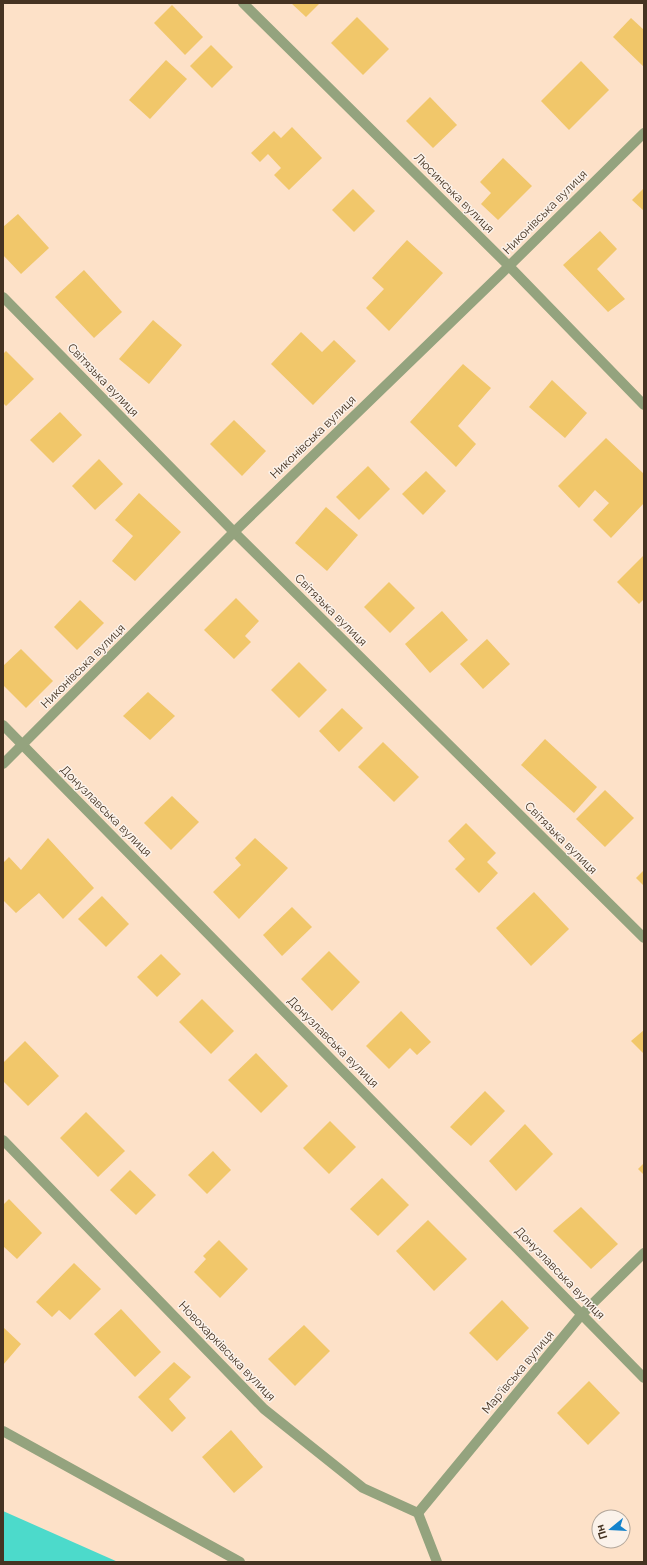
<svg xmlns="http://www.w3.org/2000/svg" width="647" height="1565" font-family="Raleway,sans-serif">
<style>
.water{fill:#4cdacb}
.building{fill:#f1c76a}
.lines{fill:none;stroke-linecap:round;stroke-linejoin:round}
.street{stroke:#94a37e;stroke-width:10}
.labels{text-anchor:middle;stroke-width:3;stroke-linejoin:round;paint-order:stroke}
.street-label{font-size:12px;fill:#453322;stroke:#fbf2ea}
</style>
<rect width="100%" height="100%" fill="#fde1c8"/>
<polygon class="water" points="3,1511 118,1562 3,1562"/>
<g class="building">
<polygon points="291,3 320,3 306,17"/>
<polygon points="172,5 203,37 185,55 154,23"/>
<polygon points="357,17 389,49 363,75 331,43"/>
<polygon points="631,18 644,30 644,67 613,37"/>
<polygon points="211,45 233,67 212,88 190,66"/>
<polygon points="166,60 187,79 150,119 129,100"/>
<polygon points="581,61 609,90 569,130 541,101"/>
<polygon points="430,97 457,125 433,148 406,121"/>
<polygon points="292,127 322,158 289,190 274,175 281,168 268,154 260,162 251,153 274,131 281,138"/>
<polygon points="503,158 532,186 498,220 481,204 491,193 480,182"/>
<polygon points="644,188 644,211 632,200"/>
<polygon points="353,189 375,211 354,232 332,210"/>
<polygon points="18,214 49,248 21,274 3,255 3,227"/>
<polygon points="600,231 617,249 597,269 625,299 608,312 563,265"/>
<polygon points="407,240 443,273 389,331 366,308 384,289 372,278"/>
<polygon points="84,270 122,312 94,338 55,297"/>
<polygon points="153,320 182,345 149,384 119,359"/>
<polygon points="301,332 322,352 334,340 356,361 313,405 271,364"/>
<polygon points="6,351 34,379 6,406 3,403 3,354"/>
<polygon points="463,364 491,388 458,426 476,444 456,467 410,422"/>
<polygon points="552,380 587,413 565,438 529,407"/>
<polygon points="60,412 82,435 53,463 30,440"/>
<polygon points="234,420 266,451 242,476 210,444"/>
<polygon points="606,438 644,474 644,503 611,538 593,520 609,503 595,490 579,508 558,486"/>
<polygon points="99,459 123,484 95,510 72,486"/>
<polygon points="368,466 390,489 359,520 336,497"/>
<polygon points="426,471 446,491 423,515 402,494"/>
<polygon points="139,493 181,532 135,581 112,561 133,536 115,520"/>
<polygon points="326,507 358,535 327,571 295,543"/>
<polygon points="644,555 644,599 639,604 617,582"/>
<polygon points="389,582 415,608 390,633 364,607"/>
<polygon points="236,598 259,621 245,636 251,642 234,659 204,630"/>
<polygon points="80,600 104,623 77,650 54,627"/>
<polygon points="442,611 468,640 430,673 405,644"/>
<polygon points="487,639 510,664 483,689 460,664"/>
<polygon points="21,649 53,681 26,708 3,685 3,666"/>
<polygon points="299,662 327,690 299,718 271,690"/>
<polygon points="148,692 175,716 150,740 123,716"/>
<polygon points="342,708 363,728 339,752 319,731"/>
<polygon points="545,739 597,787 574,813 521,765"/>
<polygon points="383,742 419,777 394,802 358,767"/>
<polygon points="605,790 634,818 605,847 576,819"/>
<polygon points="172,796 199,822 171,850 144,823"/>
<polygon points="466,823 496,853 487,862 498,873 479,893 455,869 465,859 448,841"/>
<polygon points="48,838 94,888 63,919 39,893 16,913 3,900 3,863 9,857 21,870"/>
<polygon points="255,838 288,868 239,919 213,892 241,865 235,858"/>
<polygon points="644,870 644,886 636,878"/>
<polygon points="534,892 569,929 531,966 496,928"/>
<polygon points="102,896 129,924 106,947 78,919"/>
<polygon points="292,907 312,927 282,956 263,935"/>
<polygon points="329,951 360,982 332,1011 301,979"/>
<polygon points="161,954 181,974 157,997 137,977"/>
<polygon points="202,999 234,1031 211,1054 179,1022"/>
<polygon points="401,1011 431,1042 417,1055 410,1048 389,1069 366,1046"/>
<polygon points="644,1030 644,1054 631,1041"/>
<polygon points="25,1041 59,1076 28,1106 3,1081 3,1063"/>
<polygon points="256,1053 288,1086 261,1113 228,1080"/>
<polygon points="485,1091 505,1111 471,1146 450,1127"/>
<polygon points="86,1112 125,1151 98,1177 60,1138"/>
<polygon points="330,1121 356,1147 329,1174 303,1148"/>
<polygon points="525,1124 553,1154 516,1191 489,1161"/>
<polygon points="213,1151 231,1170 207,1194 188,1175"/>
<polygon points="644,1163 644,1175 638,1169"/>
<polygon points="130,1170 156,1195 136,1215 110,1190"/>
<polygon points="382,1178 409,1205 378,1236 350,1209"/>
<polygon points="9,1199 42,1233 17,1259 3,1246 3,1205"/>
<polygon points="581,1207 618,1244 591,1269 553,1231"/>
<polygon points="428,1220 467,1259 434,1291 396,1251"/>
<polygon points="219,1240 248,1269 220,1298 194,1272 206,1259 203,1256"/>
<polygon points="74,1263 101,1289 70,1320 59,1310 52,1317 36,1302"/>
<polygon points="502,1300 529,1328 497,1361 469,1333"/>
<polygon points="121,1309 161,1352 135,1377 94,1334"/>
<polygon points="304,1325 330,1351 295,1386 268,1359"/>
<polygon points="3,1327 21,1344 3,1365"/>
<polygon points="174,1362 191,1377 169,1399 186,1418 172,1432 138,1397"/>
<polygon points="589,1381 620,1413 588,1445 557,1413"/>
<polygon points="231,1430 263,1467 234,1493 202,1457"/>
</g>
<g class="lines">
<g class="street">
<polyline points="243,3 509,266 644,405"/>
<polyline points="3,297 234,532 644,938"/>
<polyline points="3,725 644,1378"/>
<polyline points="3,764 234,532 509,266 644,133"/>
<polyline points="3,1140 264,1409 363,1488 418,1513 437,1562"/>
<polyline points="3,1431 240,1562"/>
<polyline points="418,1513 582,1314 644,1253"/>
</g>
</g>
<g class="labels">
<g class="street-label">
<text transform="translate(454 193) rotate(45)" y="4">Люсинська вулиця</text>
<text transform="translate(545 212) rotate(-45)" y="4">Никонівська вулиця</text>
<text transform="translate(103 380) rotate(46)" y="4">Світязька вулиця</text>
<text transform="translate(313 437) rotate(-44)" y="4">Никонівська вулиця</text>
<text transform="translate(331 610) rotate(45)" y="4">Світязька вулиця</text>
<text transform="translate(83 666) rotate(-45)" y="4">Никонівська вулиця</text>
<text transform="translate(106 811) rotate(45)" y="4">Донузлавська вулиця</text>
<text transform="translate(561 838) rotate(45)" y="4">Світязька вулиця</text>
<text transform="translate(333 1042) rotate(45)" y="4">Донузлавська вулиця</text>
<text transform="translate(560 1273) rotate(46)" y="4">Донузлавська вулиця</text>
<text transform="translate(227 1351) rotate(46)" y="4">Новохарківська вулиця</text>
<text transform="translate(518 1372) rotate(-50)" y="4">Мар'ївська вулиця</text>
</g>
</g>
<rect width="647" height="1565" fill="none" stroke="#453322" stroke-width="8"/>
<g transform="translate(611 1529) rotate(252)"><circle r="19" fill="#fbf2ea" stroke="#b2a69a"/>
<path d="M0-3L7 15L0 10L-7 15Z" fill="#1583cc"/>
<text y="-6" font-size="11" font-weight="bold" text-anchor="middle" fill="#453322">Пн</text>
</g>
</svg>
